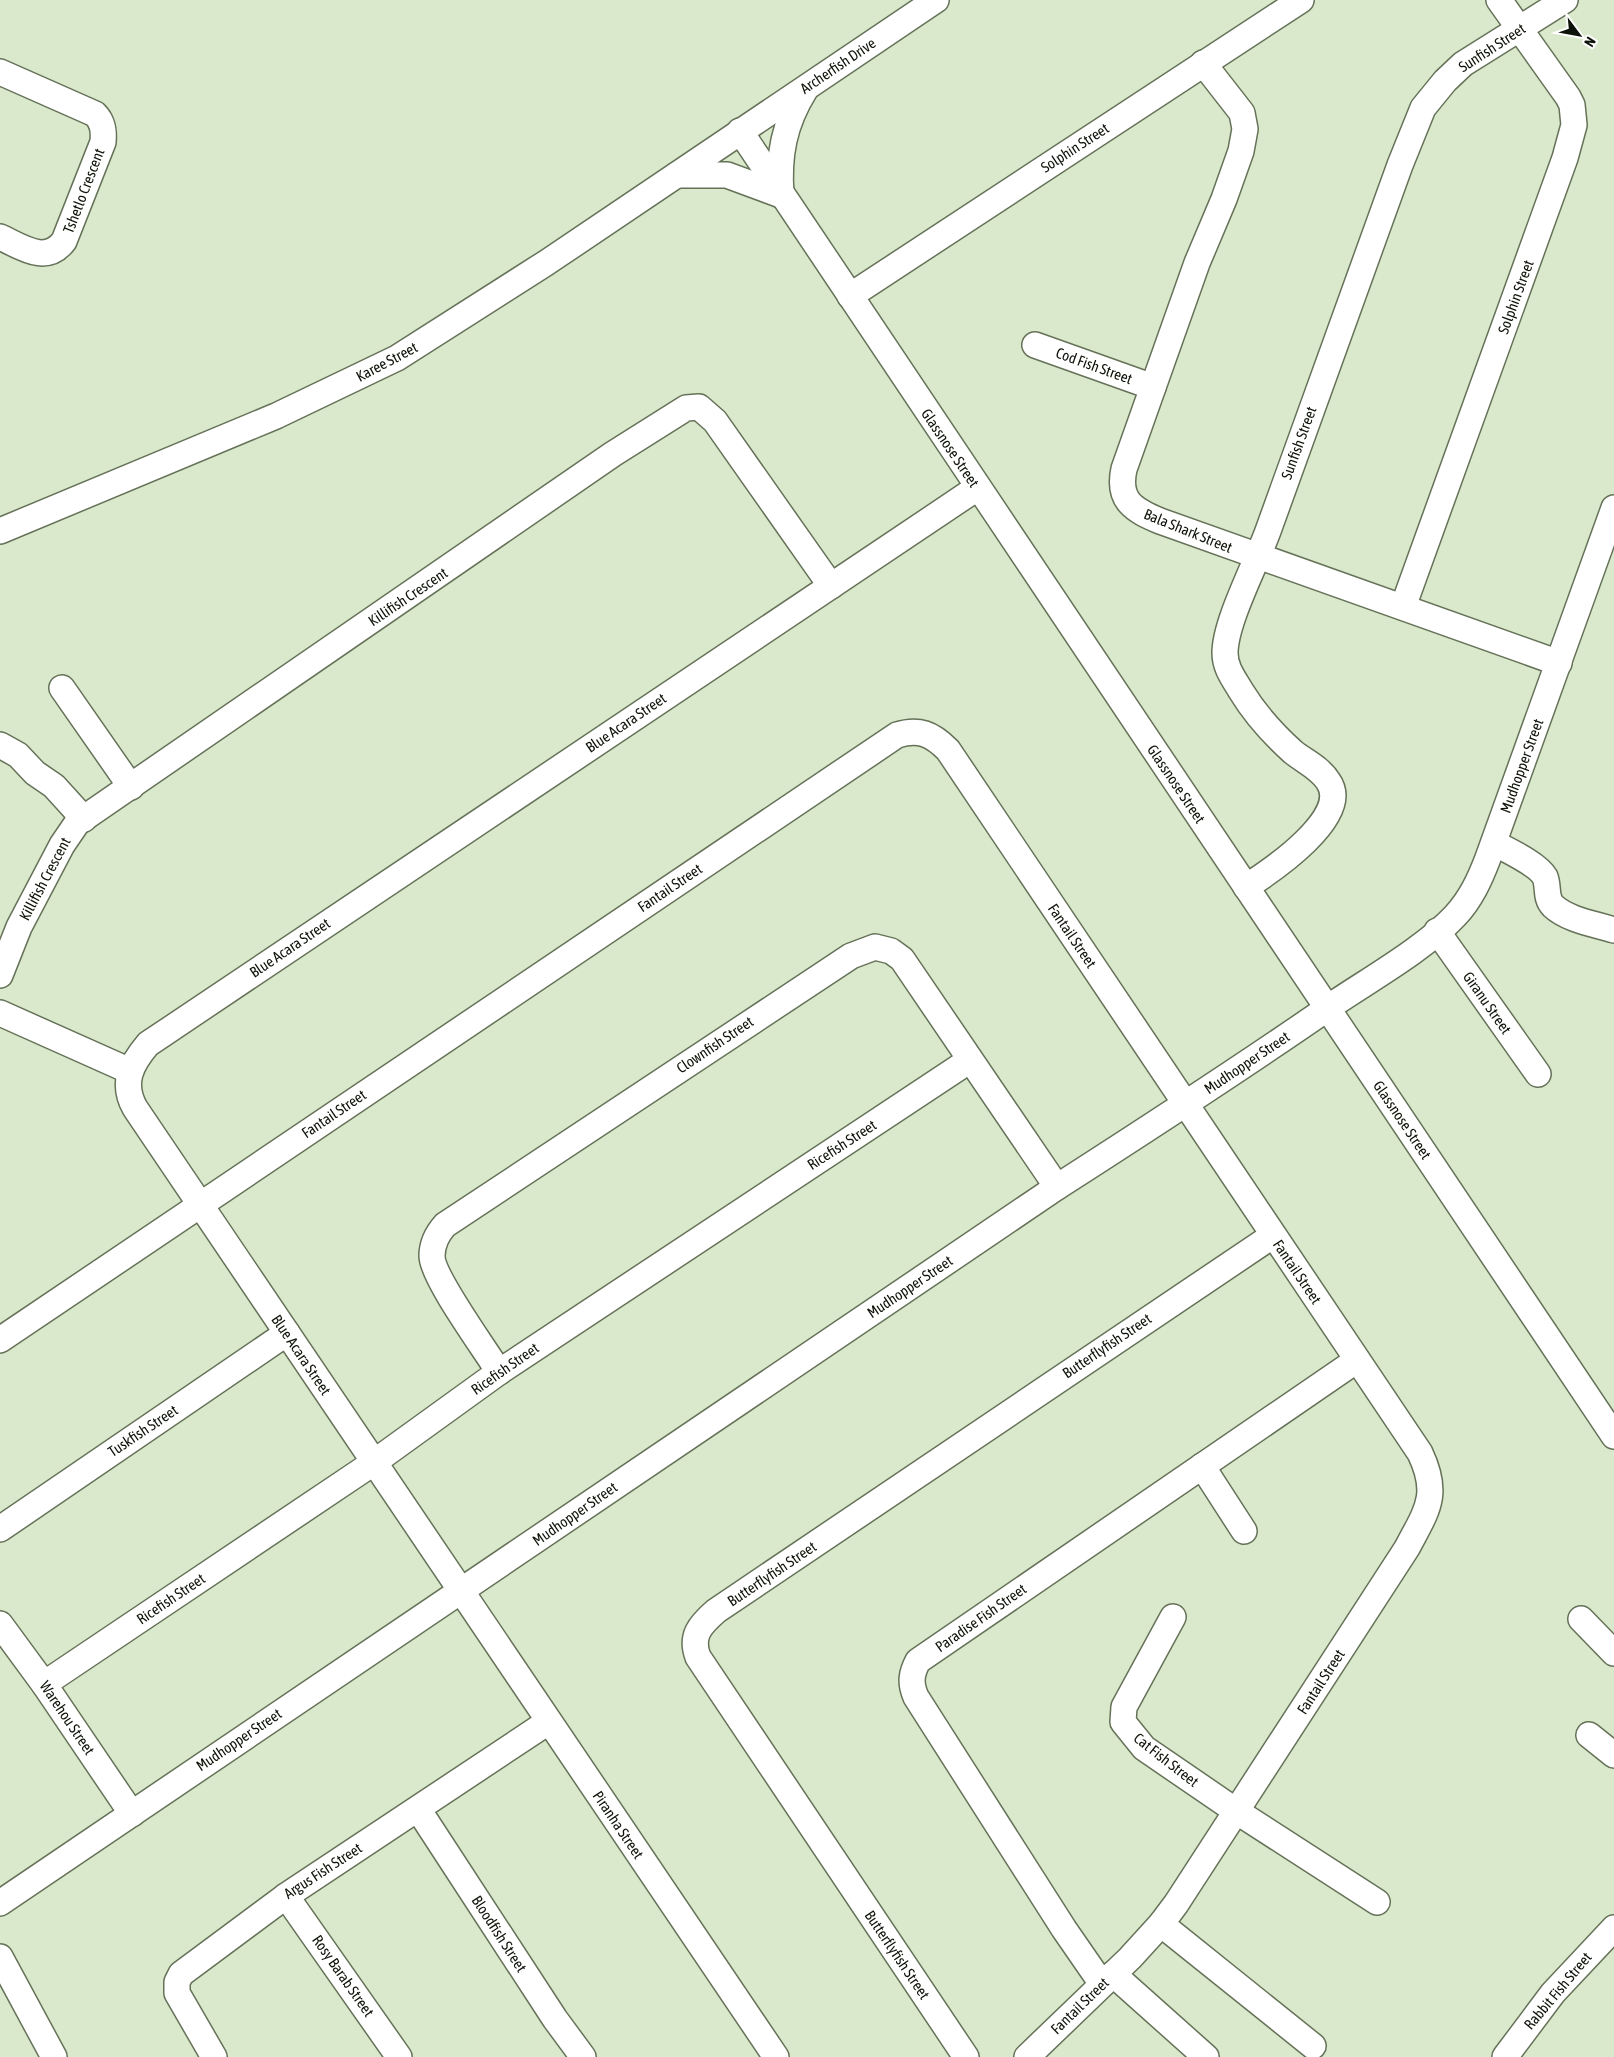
<svg xmlns="http://www.w3.org/2000/svg" width="1614" height="2057" font-family="'Asap Condensed',sans-serif">
<style>
.lines{fill:none;stroke-linecap:round;stroke-linejoin:round}
.minor-casing{stroke:#657258;stroke-width:28}
.minor{stroke:#fff;stroke-width:25}
.labels{text-anchor:middle;stroke-width:5;stroke-linejoin:round;paint-order:stroke}
.street-label{font-size:15px;fill:#0e1309;stroke:#fff}
</style>
<rect width="100%" height="100%" fill="#dae9cc"/>
<g class="lines">
<defs>
<g id="minor">
<path d="M1203,63L1242,113L1245,129L1241,151L1224,199L1197,263L1124,469C1117,501 1134,510 1160,521L1559,663"/>
<path d="M0,72L95,114C103,122 104,131 103,142L64,241C46,265 22,247 0,237"/>
<polyline points="740,131 1614,1436"/>
<polyline points="677,175 727,175 781,195"/>
<path d="M781,195C778,155 784,124 805,90"/>
<polyline points="850,296 1301,0"/>
<polyline points="1035,345 1153,387"/>
<polyline points="0,531 276,416 397,358 546,263 936,0"/>
<polyline points="1403,607 1565,158 1574,125 1572,105 1568,97 1499,0"/>
<polyline points="62,688 131,787"/>
<polyline points="0,745 18,755 35,773 54,786 84,819"/>
<path d="M1494,843C1507,850 1538,864 1545,877C1549,887 1545,898 1553,906C1568,920 1595,924 1614,930"/>
<path d="M1246,887C1271,871 1353,816 1328,781C1320,768 1304,761 1293,752C1273,734 1255,714 1241,691C1234,679 1225,668 1225,653C1225,622 1256,564 1268,531C1312,409 1356,287 1400,165L1423,108L1445,81L1463,64L1565,0"/>
<polyline points="1437,931 1538,1074"/>
<polyline points="0,975 19,927 62,845 77,823 613,454 686,408 699,407 715,421 831,586"/>
<polyline points="0,1013 130,1071"/>
<path d="M0,1340L897,735C919,728 932,734 948,750L1420,1453C1440,1495 1427,1510 1407,1548L1176,1904L1161,1924L1130,1958L1027,2057"/>
<path d="M499,1372C485,1349 432,1277 432,1256C432,1244 437,1234 445,1225L851,956L875,947L891,951L902,959L1057,1187"/>
<polyline points="1202,1466 1244,1531"/>
<polyline points="0,1529 287,1333"/>
<polyline points="1173,1617 1124,1707 1123,1722 1144,1748 1236,1811 1377,1902"/>
<polyline points="1581,1619 1614,1653"/>
<polyline points="0,1624 44,1684 132,1814"/>
<polyline points="44,1684 373,1463 499,1372 970,1060"/>
<polyline points="1589,1735 1614,1755"/>
<polyline points="418,1809 555,2019 583,2057"/>
<polyline points="286,1896 399,2057"/>
<path d="M0,1903L1057,1187C1152,1126 1246,1065 1338,1001C1374,977 1426,947 1455,916C1471,899 1480,879 1488,858L1614,508"/>
<polyline points="1161,1924 1313,2046"/>
<polyline points="0,1957 54,2057"/>
<polyline points="1113,1974 1206,2057"/>
<path d="M1102,1984L1064,1929L916,1697C910,1683 911,1674 918,1661L1357,1360"/>
<polyline points="214,2057 177,1993 177,1982 181,1974 286,1896 548,1722"/>
<path d="M776,2057L135,1108C121,1083 131,1064 148,1044L977,488"/>
<path d="M966,2057L698,1657C690,1636 700,1625 716,1611L1272,1236"/>
<polyline points="1505,2057 1553,1993 1614,1928"/>
</g>
</defs>
<use href="#minor" class="minor-casing"/>
<use href="#minor" class="minor"/>
</g>
<g class="labels">
<g class="street-label">
<text transform="translate(1492 48) rotate(-33)" y="5">Sunfish Street</text>
<text transform="translate(838 66) rotate(-34)" y="5">Archerfish Drive</text>
<text transform="translate(1075 148) rotate(-33)" y="5">Solphin Street</text>
<text transform="translate(84 191) rotate(-69)" y="5">Tshetlo Crescent</text>
<text transform="translate(1516 297) rotate(-70)" y="5">Solphin Street</text>
<text transform="translate(387 362) rotate(-28)" y="5">Karee Street</text>
<text transform="translate(1094 366) rotate(20)" y="5">Cod Fish Street</text>
<text transform="translate(1299 443) rotate(-70)" y="5">Sunfish Street</text>
<text transform="translate(950 448) rotate(56)" y="5">Glassnose Street</text>
<text transform="translate(1188 531) rotate(22)" y="5">Bala Shark Street</text>
<text transform="translate(408 597) rotate(-34)" y="5">Killifish Crescent</text>
<text transform="translate(626 723) rotate(-34)" y="5">Blue Acara Street</text>
<text transform="translate(1522 766) rotate(-70)" y="5">Mudhopper Street</text>
<text transform="translate(1176 784) rotate(56)" y="5">Glassnose Street</text>
<text transform="translate(45 879) rotate(-62)" y="5">Killifish Crescent</text>
<text transform="translate(670 888) rotate(-34)" y="5">Fantail Street</text>
<text transform="translate(1072 936) rotate(56)" y="5">Fantail Street</text>
<text transform="translate(290 948) rotate(-34)" y="5">Blue Acara Street</text>
<text transform="translate(1487 1003) rotate(55)" y="5">Giranu Street</text>
<text transform="translate(715 1045) rotate(-34)" y="5">Clownfish Street</text>
<text transform="translate(1247 1063) rotate(-34)" y="5">Mudhopper Street</text>
<text transform="translate(334 1114) rotate(-34)" y="5">Fantail Street</text>
<text transform="translate(1402 1120) rotate(56)" y="5">Glassnose Street</text>
<text transform="translate(842 1145) rotate(-33)" y="5">Ricefish Street</text>
<text transform="translate(1297 1272) rotate(56)" y="5">Fantail Street</text>
<text transform="translate(910 1287) rotate(-34)" y="5">Mudhopper Street</text>
<text transform="translate(1107 1346) rotate(-34)" y="5">Butterflyfish Street</text>
<text transform="translate(301 1355) rotate(56)" y="5">Blue Acara Street</text>
<text transform="translate(505 1369) rotate(-35)" y="5">Ricefish Street</text>
<text transform="translate(143 1431) rotate(-34)" y="5">Tuskfish Street</text>
<text transform="translate(575 1514) rotate(-35)" y="5">Mudhopper Street</text>
<text transform="translate(772 1574) rotate(-34)" y="5">Butterflyfish Street</text>
<text transform="translate(171 1599) rotate(-34)" y="5">Ricefish Street</text>
<text transform="translate(981 1618) rotate(-35)" y="5">Paradise Fish Street</text>
<text transform="translate(1321 1682) rotate(-57)" y="5">Fantail Street</text>
<text transform="translate(67 1718) rotate(56)" y="5">Warehou Street</text>
<text transform="translate(239 1740) rotate(-34)" y="5">Mudhopper Street</text>
<text transform="translate(1166 1760) rotate(38)" y="5">Cat Fish Street</text>
<text transform="translate(618 1825) rotate(56)" y="5">Piranha Street</text>
<text transform="translate(323 1871) rotate(-33)" y="5">Argus Fish Street</text>
<text transform="translate(499 1934) rotate(57)" y="5">Bloodfish Street</text>
<text transform="translate(897 1955) rotate(56)" y="5">Butterflyfish Street</text>
<text transform="translate(343 1976) rotate(55)" y="5">Rosy Barab Street</text>
<text transform="translate(1558 1991) rotate(-50)" y="5">Rabbit Fish Street</text>
<text transform="translate(1080 2006) rotate(-44)" y="5">Fantail Street</text>
</g>
</g>
<g transform="translate(1579 35) rotate(122)" stroke="#ffffff" stroke-width="4" paint-order="stroke">
<path d="M0-4L9 19L0 12L-9 19Z" fill="#0e1309"/>
<text y="-8" font-size="14" font-weight="bold" text-anchor="middle" fill="#0e1309">N</text>
</g>
</svg>
